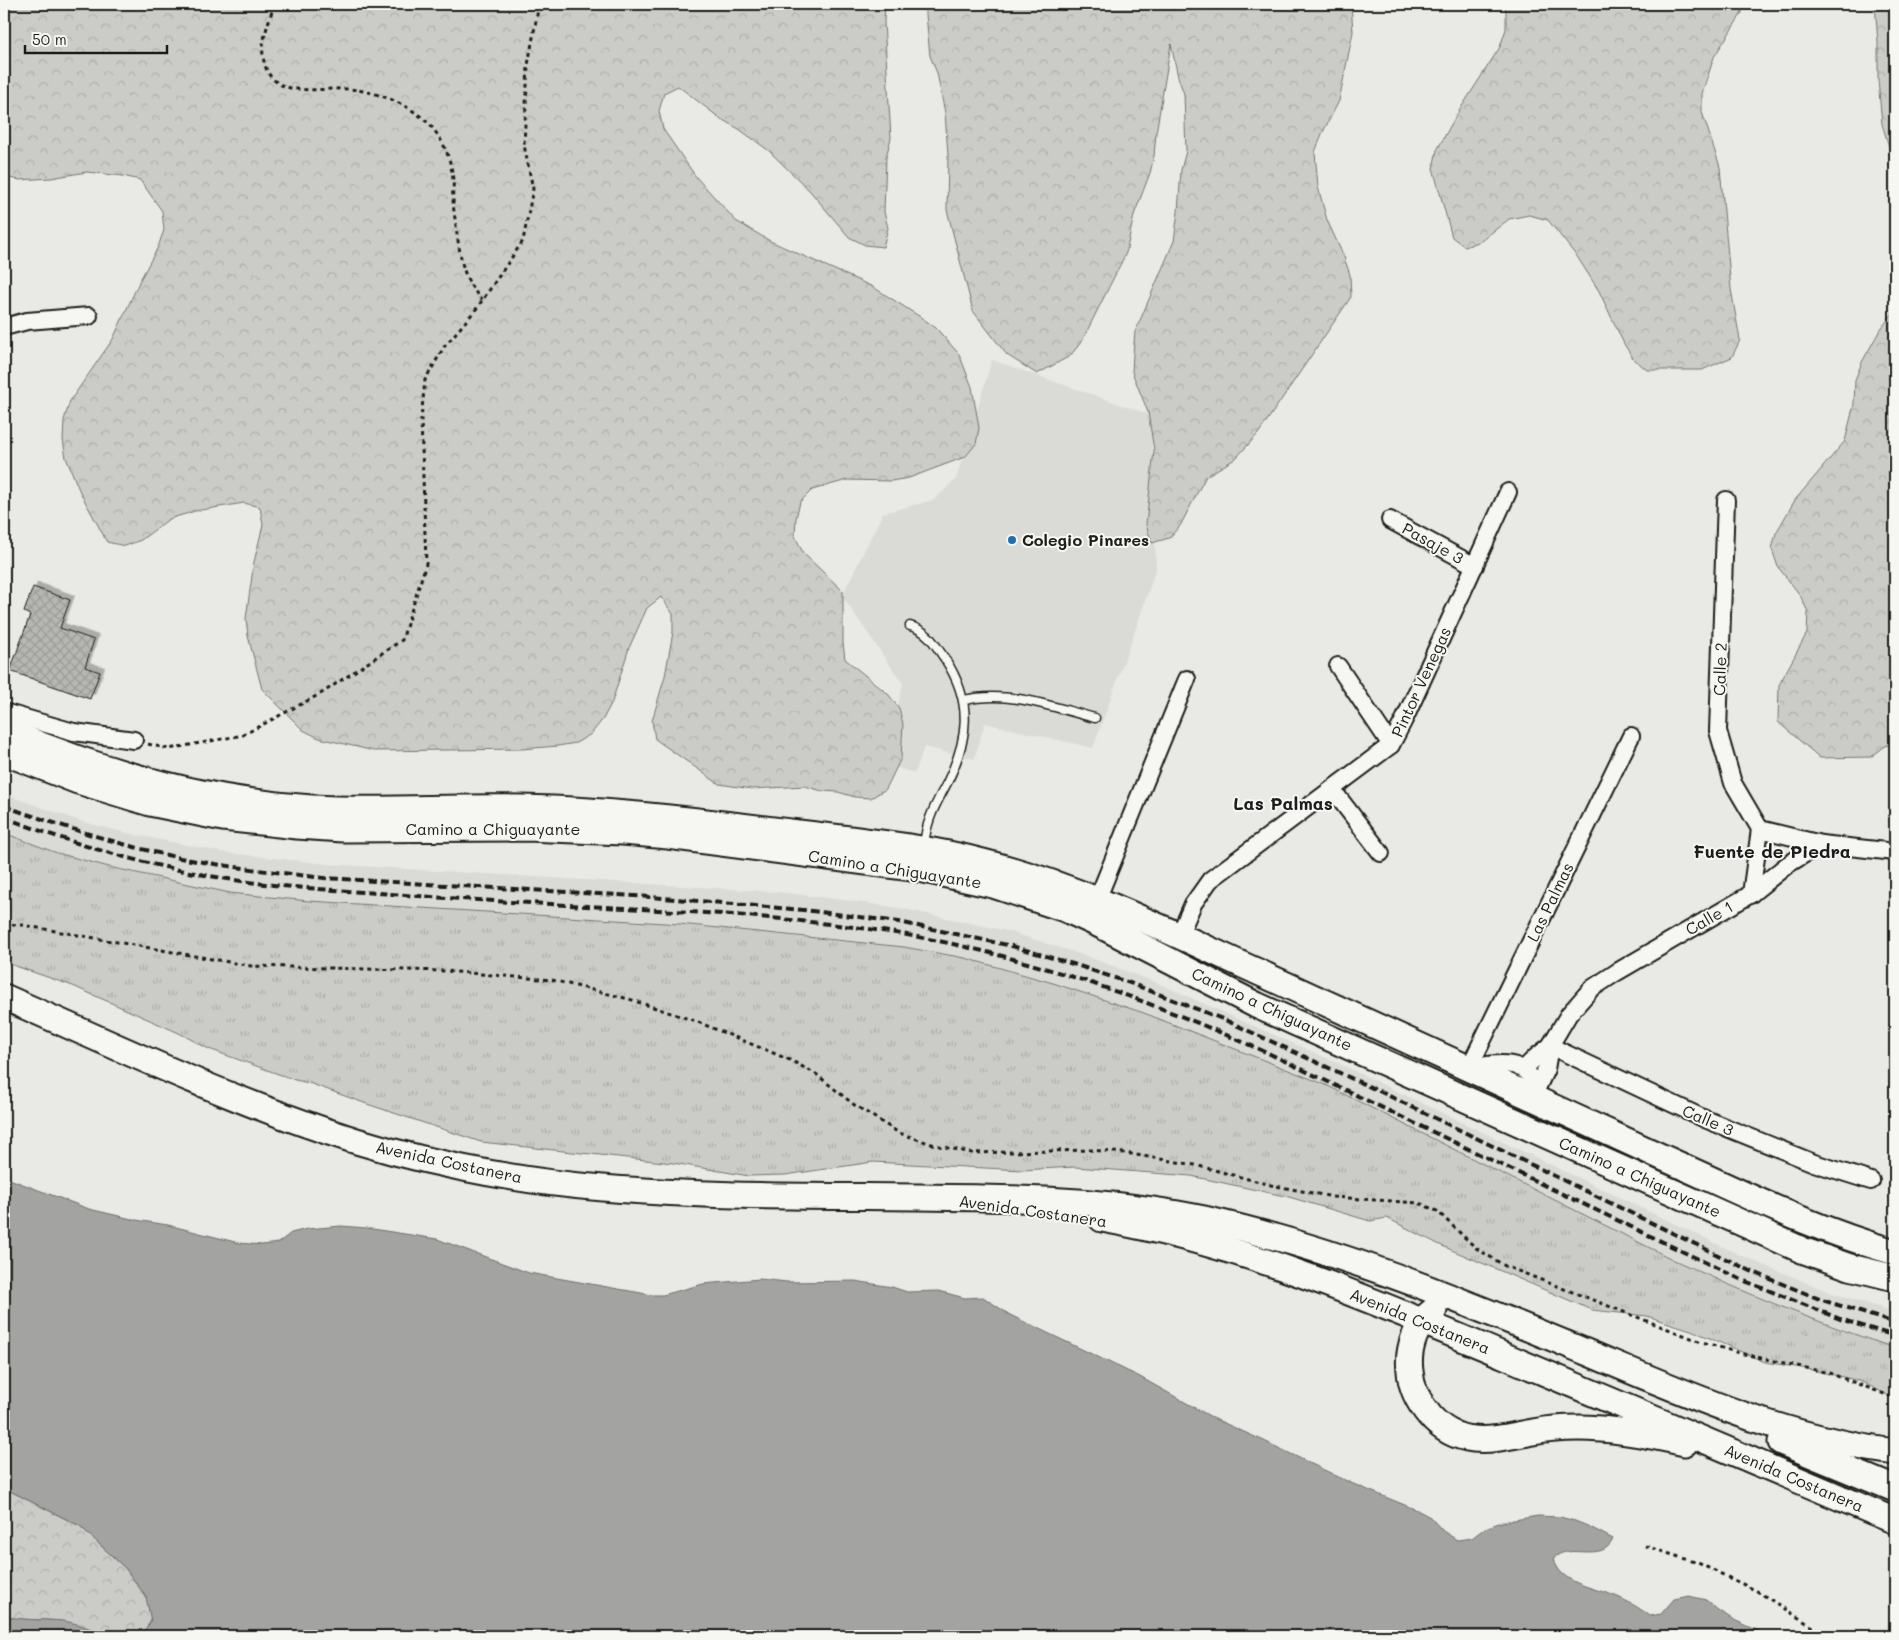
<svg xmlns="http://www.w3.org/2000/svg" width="1899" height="1640" font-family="Mali,sans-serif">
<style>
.built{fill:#dadad6}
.grass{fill:url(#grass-tufts);stroke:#747472}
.forest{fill:url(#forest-crowns);stroke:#747472}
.water{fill:#a3a3a1;stroke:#6d6d6c}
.building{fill:url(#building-cross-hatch);stroke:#1c1c1c;filter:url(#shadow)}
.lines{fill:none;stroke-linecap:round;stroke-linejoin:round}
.service-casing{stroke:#1c1c1c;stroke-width:11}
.minor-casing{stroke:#1c1c1c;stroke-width:20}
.primary-casing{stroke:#1c1c1c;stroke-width:29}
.path{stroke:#1c1c1c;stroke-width:3;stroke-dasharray:4 4;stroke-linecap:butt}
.service{stroke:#f6f6f2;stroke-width:8}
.minor{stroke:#f6f6f2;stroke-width:16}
.primary{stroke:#f6f6f2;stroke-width:25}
.rail{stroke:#1c1c1c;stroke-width:4;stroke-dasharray:8 4;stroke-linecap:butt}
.poi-dot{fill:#1f6fb2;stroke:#f6f6f2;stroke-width:2}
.labels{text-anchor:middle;stroke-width:4;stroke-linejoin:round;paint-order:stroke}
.poi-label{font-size:16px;font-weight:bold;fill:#1c1c1c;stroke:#f6f6f2;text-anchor:start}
.street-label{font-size:16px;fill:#1c1c1c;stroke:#f6f6f2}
.neighbourhood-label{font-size:18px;font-weight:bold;fill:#1c1c1c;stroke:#f6f6f2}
</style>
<defs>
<pattern id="grass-tufts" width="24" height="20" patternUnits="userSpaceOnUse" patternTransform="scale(1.25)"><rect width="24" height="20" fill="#cbcbc7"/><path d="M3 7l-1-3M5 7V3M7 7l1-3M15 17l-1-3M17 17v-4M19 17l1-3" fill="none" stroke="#aeaeaa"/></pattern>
<pattern id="forest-crowns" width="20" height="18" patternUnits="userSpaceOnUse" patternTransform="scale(1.25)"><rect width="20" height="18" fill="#cbcbc7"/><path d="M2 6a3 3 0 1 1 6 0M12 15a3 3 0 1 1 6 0" fill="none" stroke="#aeaeaa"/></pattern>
<pattern id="building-cross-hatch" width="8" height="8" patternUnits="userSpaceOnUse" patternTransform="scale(1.25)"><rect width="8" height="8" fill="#b6b6b3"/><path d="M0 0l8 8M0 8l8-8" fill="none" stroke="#9c9c99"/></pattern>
<filter id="shadow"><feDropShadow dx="4.5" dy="-4.5" stdDeviation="0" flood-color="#0004"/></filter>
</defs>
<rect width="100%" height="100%" fill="#e9e9e5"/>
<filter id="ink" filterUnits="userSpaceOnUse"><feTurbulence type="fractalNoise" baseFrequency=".02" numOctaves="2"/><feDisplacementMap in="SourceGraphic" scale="10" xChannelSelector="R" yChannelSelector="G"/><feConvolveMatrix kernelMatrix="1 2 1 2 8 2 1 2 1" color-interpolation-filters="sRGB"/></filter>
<g filter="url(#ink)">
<g class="built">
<polygon points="992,360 1151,415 1156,568 1139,619 1093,748 985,723 974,759 924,747 915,773 884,764 903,684 842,596 883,513 934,500 956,479"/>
<polygon points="4,794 83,822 131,834 227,853 327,864 777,892 844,900 899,908 1007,931 1086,956 1162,985 1344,1066 1740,1255 1829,1292 1895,1312 1895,1348 1815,1320 1726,1284 1672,1259 1324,1084 1144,1013 1018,973 965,958 904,947 834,939 680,924 309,901 230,893 109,867 57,853 4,833"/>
</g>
<path class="grass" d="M4,833L57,853L109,867L230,893L309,901L680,924L904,947L965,958L1053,983L1144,1013L1324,1084L1672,1259C1745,1293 1818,1323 1895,1348V1399L1860,1381L1808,1369L1765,1362L1691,1330L1647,1316L1592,1310L1440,1245L1387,1218L1370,1221L1289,1197L1191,1176L1075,1167L1022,1170L873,1162L785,1175L749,1176L673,1163L481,1142L367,1104L309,1083L295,1080L209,1049L179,1033L73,986L4,962Z"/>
<g class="forest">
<polygon points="4,4 885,4 884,22 891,138 886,157 884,212 888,228 883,247 865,245 849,237 810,191 768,150 739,129 721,119 678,86 664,93 659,111 663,129 696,177 736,221 770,241 873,287 922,318 936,328 959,354 972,387 979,428 976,444 965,457 909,478 891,481 847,480 812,490 800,502 796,518 795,536 803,553 843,591 843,643 845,659 888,694 899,708 903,724 901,758 886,789 871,798 855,797 838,792 822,791 805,786 752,789 719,784 655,739 652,721 665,676 673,632 673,614 661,597 647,608 629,648 612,702 603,719 591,734 576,743 558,746 522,749 374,751 319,738 303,730 262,689 248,636 246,618 254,562 263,525 260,507 244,503 195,511 169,519 141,540 125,546 107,542 80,492 66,458 63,440 64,420 70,401 113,339 140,280 158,247 164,230 162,211 140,180 123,176 87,172 51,178 20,180 4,177"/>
<polygon points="925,4 1351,4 1353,32 1339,101 1322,134 1315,152 1318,187 1327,220 1344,257 1350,275 1351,297 1258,434 1235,459 1206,476 1180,526 1169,538 1152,543 1146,525 1154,450 1148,412 1132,372 1133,354 1135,332 1174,241 1178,212 1181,170 1186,151 1184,94 1178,77 1171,44 1156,133 1154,156 1150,173 1134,215 1126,253 1082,341 1070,356 1037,374 1007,355 973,311 947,210 948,155 945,113 937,73 930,56"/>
<polygon points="1504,4 1741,4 1742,13 1714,57 1702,94 1702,112 1720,167 1731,289 1740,340 1732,357 1702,370 1647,370 1633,358 1624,344 1599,291 1578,258 1548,220 1529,215 1509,219 1481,241 1465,247 1452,237 1433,168 1437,150 1457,114 1500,47 1506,29 1506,10"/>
<polygon points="1875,4 1895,4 1895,166 1882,124 1878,80 1878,42"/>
<polygon points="1895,310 1895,741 1884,747 1871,757 1820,758 1778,722 1779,685 1807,633 1808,612 1800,595 1778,567 1772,549 1776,533 1795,500 1845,441 1854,404 1855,380 1862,362 1880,330"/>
<path d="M4,1488L80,1526L125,1568L147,1597L151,1621C146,1628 143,1635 134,1636C109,1639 90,1626 66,1622C45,1618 26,1622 4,1616Z"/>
</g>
<g class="water">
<path d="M4,1177L89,1209L136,1220L168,1225L239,1243L262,1245L278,1243L291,1233L307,1229L341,1226L366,1228L437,1239L529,1273L652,1295H663L703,1284L760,1279L787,1282L855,1281L892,1287L907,1292L938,1291L965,1298L983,1297L1010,1315L1140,1377L1215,1419L1262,1440L1351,1483L1417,1510L1430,1517L1443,1531L1457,1540L1472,1538L1485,1528L1502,1522L1538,1516L1560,1517L1575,1521L1590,1527L1613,1539C1603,1564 1569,1542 1554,1558C1558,1585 1599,1588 1620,1598C1631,1603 1641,1609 1650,1616L1661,1614L1674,1599L1689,1596L1706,1600L1719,1611L1734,1620L1770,1636H134L142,1634L151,1621L146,1597L125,1568L80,1526L4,1488Z"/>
<path d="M4,1616C24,1621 43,1619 63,1621C80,1623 95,1632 112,1636H4Z"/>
</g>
<polygon class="building" points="33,587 70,600 60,628 94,640 85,667 100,672 90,699 10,671 30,615 24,612"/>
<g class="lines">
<defs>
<g id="service">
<path d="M910,626C929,631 935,645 945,659C973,702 969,738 947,783C935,806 926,820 924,847"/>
<path d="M964,700C1009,690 1052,707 1095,718"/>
</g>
<g id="minor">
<polyline points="4,327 27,321 89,316"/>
<polyline points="1726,500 1718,731 1733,783 1760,829 1751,894"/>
<polyline points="1390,520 1475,566"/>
<polyline points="1338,666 1391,745"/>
<polyline points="4,712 74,732 134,740"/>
<polyline points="1332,789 1381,853"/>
<polyline points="1760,829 1821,844"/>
<polyline points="1097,900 1187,679"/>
<polyline points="1179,936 1193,904 1210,880 1391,745 1405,718 1508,492"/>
<polyline points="1550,1046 1705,1119 1814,1163 1871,1181"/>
<polyline points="1469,1068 1631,736"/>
<path d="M1469,1068C1497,1063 1525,1057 1537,1088"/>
<polyline points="1524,1069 1537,1056 1550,1046"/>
<polyline points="1533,1097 1546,1069 1550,1046 1569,1014 1591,989 1617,972 1751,894 1787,865 1821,844 1895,852"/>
</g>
<g id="primary">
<path d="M4,730C102,772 205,801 312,808C382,812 452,806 522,808C612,810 701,821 790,832C856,840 923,846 987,863C1080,887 1168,931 1256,971C1392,1032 1528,1095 1664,1158C1740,1192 1815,1230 1895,1252"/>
<polyline points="4,752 78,781 150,803 223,818 297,826 343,829 527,828 623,832 668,836 920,869 993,885 1065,909 1100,925 1256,1005 1802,1250 1850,1267 1895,1278"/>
<path d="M4,997C109,1043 214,1093 323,1130C409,1160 512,1181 603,1188C708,1197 814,1196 919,1197C1015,1198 1110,1199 1204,1219C1338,1249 1460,1300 1586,1352C1689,1395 1784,1438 1895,1452"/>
<path d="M1102,1219C1243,1244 1374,1301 1505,1356C1635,1411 1765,1465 1895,1521"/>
<path d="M1434,1310C1416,1323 1407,1349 1410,1371C1411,1388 1419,1403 1430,1416C1460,1450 1495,1439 1533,1432C1548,1429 1563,1428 1579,1428C1614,1428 1650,1435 1685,1443"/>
<polyline points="1781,1442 1895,1489"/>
</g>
</defs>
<use href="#service" class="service-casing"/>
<use href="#minor" class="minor-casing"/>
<use href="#primary" class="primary-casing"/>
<g class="path">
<path d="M274,4C270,19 261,41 263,55C268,106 325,84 358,90C380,94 402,102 420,116C440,131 452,157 453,182C454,187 452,192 453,197C453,210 456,222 457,235C462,263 462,278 482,300"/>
<polyline points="148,744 169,749 243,735 322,693 402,640 426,564 421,419 425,380 444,347 477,308 523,241 533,189 524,145 528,65 539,4"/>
<polyline points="4,924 22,925 251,966 445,971 552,980 629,999 698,1022 790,1060 816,1074 853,1104 899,1133 935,1145 972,1153 1090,1150 1125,1153 1195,1165 1271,1185 1333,1197 1419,1203 1437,1211 1476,1248 1505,1266 1699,1341 1739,1353 1829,1373 1895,1398"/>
<polyline points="1645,1546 1698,1563 1757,1591 1827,1636"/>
</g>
<use href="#service" class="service"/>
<use href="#minor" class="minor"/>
<use href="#primary" class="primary"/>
<g class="rail">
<path d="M4,806C61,826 120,845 180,858C227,867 276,872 324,878L652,897L803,910L899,922L1012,946L1073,964L1130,983L1225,1020L1381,1092L1753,1272L1822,1300L1895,1323"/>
<path d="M4,817C84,849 170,872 256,883C305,889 355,891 405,895C557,907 710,908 861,928C1003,946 1140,996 1270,1054L1740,1279L1840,1319L1895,1336"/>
</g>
</g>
</g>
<circle class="poi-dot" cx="1012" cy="540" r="5"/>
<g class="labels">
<g class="poi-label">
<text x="1022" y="546">Colegio Pinares</text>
</g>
<g class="street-label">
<text transform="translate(1433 543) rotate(29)" y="6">Pasaje 3</text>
<text transform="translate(1720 669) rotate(-88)" y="6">Calle 2</text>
<text transform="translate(1421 682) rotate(-65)" y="6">Pintor Venegas</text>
<text x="493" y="835">Camino a Chiguayante</text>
<text transform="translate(895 869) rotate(9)" y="6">Camino a Chiguayante</text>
<text transform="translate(1550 902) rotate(-64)" y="6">Las Palmas</text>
<text transform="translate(1709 918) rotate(-30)" y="6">Calle 1</text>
<text transform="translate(1272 1009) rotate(25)" y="6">Camino a Chiguayante</text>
<text transform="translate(1708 1120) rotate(23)" y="6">Calle 3</text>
<text transform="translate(449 1162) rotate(12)" y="6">Avenida Costanera</text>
<text transform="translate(1640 1177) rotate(24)" y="6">Camino a Chiguayante</text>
<text transform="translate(1033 1211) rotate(8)" y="6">Avenida Costanera</text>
<text transform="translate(1420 1321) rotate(22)" y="6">Avenida Costanera</text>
<text transform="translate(1794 1478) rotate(23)" y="6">Avenida Costanera</text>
</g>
<g class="neighbourhood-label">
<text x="1283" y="810">Las Palmas</text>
<text x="1772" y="858">Fuente de Piedra</text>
</g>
</g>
<rect width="1899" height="1640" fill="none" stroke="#f6f6f2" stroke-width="20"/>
<rect x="10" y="10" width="1879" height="1620" fill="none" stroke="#1c1c1c" stroke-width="2" filter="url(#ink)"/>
<path d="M25 45v8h142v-8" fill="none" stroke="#1c1c1c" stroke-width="2.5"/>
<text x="32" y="45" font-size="15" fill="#1c1c1c" stroke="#f6f6f2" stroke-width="4" paint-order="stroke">50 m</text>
</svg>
